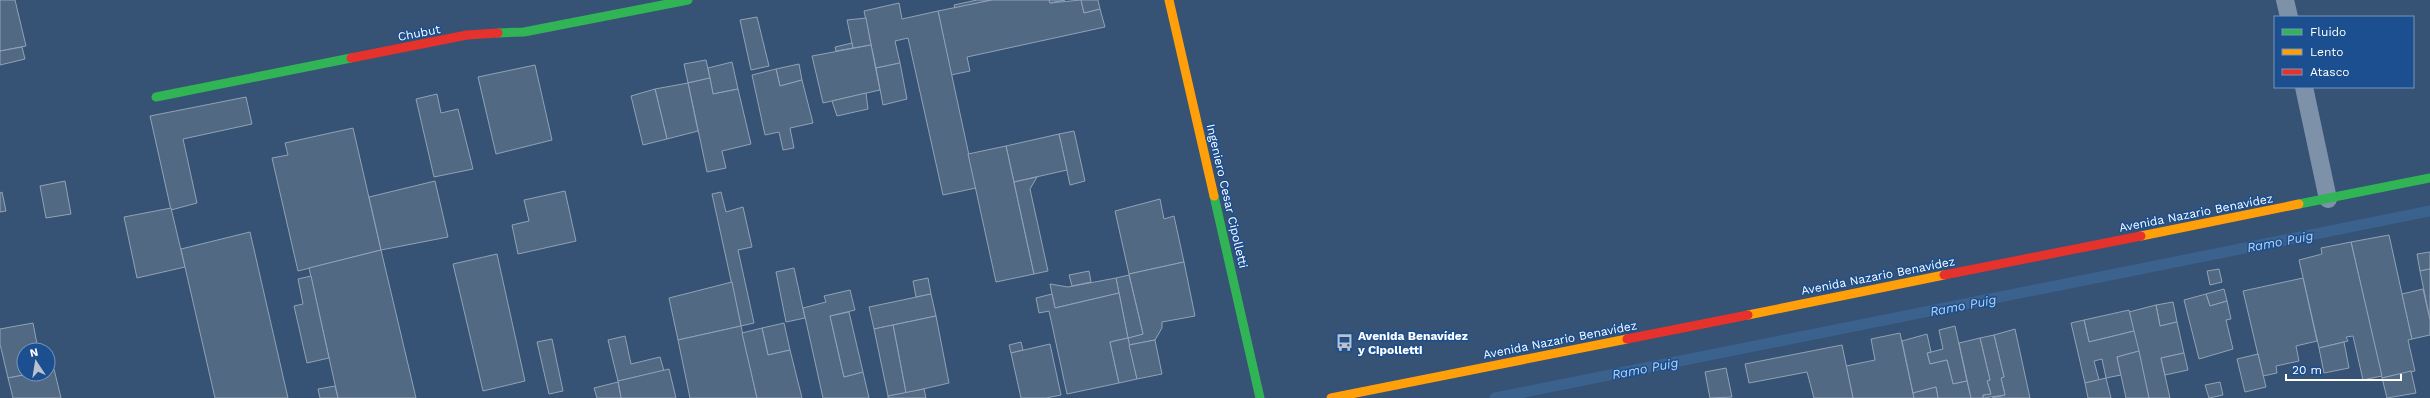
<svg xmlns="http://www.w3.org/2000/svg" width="2430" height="398" font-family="'Work Sans',sans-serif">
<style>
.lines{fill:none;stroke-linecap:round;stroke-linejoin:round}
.stream{stroke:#3b618d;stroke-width:11}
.building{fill:#526984;stroke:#92a2b6}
.lane{stroke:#7d92a8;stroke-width:18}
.fast{stroke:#30b455;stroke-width:9}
.slow{stroke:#ff9f0a;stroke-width:9}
.jam{stroke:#e5322d;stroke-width:9}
.labels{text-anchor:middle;stroke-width:3;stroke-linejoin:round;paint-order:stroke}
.street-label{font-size:12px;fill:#fff;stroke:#1b4f8f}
.poi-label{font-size:12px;font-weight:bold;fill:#fff;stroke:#1b4f8f;text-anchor:start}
.water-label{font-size:13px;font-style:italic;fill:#b5d3f5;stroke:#1b4f8f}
</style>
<rect width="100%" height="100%" fill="#365274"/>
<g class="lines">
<polyline class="stream" points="1495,398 2430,211"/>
</g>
<g class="building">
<polygon points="0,0 15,0 26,46 0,51"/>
<polygon points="977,0 992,0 955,8 954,5"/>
<polygon points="992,0 1049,0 1050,3 1081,0 1084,13 1100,9 1105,27 967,57 970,71 951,75 938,11"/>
<polygon points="1049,0 1065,0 1050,3"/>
<polygon points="1081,0 1098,0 1100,9 1084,13"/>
<polygon points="899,3 902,19 938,11 976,188 943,195 908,38 895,41 900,63 876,68 864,11"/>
<polygon points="757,17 769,66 751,70 740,20"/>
<polygon points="866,18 871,45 853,48 847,20"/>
<polygon points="852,43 853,48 836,51 835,47"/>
<polygon points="871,45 880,90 823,103 812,56"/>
<polygon points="22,47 25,59 0,65 0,51"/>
<polygon points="706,60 710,78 688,83 684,64"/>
<polygon points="732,62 738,89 713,94 708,68"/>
<polygon points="900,63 907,99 883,105 876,68"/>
<polygon points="799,64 802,80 780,86 776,69"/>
<polygon points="535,65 552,140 496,154 478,77"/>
<polygon points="776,69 780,86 802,80 813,123 790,128 794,148 783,150 779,132 765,135 752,75"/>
<polygon points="710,78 713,94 738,89 751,144 722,151 726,168 707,172 688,83"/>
<polygon points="688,83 698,131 667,139 655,89"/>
<polygon points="655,89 667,139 643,145 631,96"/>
<polygon points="866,93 868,109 837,116 832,101"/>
<polygon points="437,94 441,113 458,109 473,169 434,177 416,99"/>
<polygon points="246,97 252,124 183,139 197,203 171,210 150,116"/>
<polygon points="353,128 381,250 298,271 272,158 288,155 285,143"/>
<polygon points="1074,131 1085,181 1070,185 1059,134"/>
<polygon points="1059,134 1067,170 1014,182 1006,146"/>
<polygon points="1006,146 1034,274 996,282 968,154"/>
<polygon points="1037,177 1030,189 1048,271 1034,274 1014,182"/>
<polygon points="65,181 71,214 46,218 40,186"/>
<polygon points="435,181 448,237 381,250 369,197"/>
<polygon points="565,191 576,241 518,254 512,225 529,221 524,200"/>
<polygon points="2,192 6,211 0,212 0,193"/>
<polygon points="721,192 726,212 743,207 752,247 738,250 754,323 741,326 712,194"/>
<polygon points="1160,199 1164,219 1174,216 1184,262 1129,274 1115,211"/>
<polygon points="171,208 185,267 137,278 124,217"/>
<polygon points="250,232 288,398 215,398 185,267 181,249"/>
<polygon points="2389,235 2412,339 2408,340 2415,371 2382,378 2351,242"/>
<polygon points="2351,242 2382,376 2363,380 2353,336 2346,337 2348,341 2319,348 2299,260 2322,254 2321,248"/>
<polygon points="381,250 416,398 338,398 309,268"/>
<polygon points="2430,252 2430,269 2420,271 2417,254"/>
<polygon points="497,254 525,381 483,391 453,264"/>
<polygon points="1184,262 1195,316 1162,322 1162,328 1155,340 1129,345 1128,338 1143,334 1129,274"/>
<polygon points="794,268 805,318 786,322 776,272"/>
<polygon points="2219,269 2222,282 2210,285 2207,271"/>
<polygon points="2430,269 2430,320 2420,271"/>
<polygon points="1089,271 1091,282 1072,286 1069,275"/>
<polygon points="1129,275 1143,334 1128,338 1116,278"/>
<polygon points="311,276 329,358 307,363 294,306 303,304 298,279"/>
<polygon points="928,278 931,294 916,297 913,281"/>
<polygon points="1116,278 1119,293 1055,308 1050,284 1068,287"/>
<polygon points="2303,278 2317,341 2296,346 2299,361 2276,366 2277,373 2263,376 2243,291"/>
<polygon points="732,282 741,326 678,340 669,298"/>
<polygon points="2224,289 2227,301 2210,306 2206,294"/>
<polygon points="2423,289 2430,320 2430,335 2412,339 2402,294"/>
<polygon points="850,290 855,310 830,316 844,377 863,372 869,398 823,398 803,308 826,302 824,296"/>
<polygon points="1119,293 1128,338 1110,342 1119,383 1067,394 1049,311 1039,313 1036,298 1052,294 1055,308"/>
<polygon points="931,294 936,316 874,329 869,307"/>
<polygon points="2206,294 2210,306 2227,301 2231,319 2226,320 2233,349 2199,359 2184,300"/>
<polygon points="2173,302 2177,322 2160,326 2156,305"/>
<polygon points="2156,305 2160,326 2177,322 2184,353 2161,358 2170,398 2149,398 2129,312"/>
<polygon points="2129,310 2134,331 2089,342 2084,320"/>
<polygon points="849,312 863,372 844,377 830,316"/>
<polygon points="936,316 949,383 906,393 893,325"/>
<polygon points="2084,320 2089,342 2134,331 2139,351 2117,357 2121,375 2106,378 2102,359 2094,361 2099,380 2085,383 2071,323"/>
<polygon points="33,323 37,344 31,345 32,350 24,350 24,374 29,374 8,378 0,344 0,329"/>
<polygon points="784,323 790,350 768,355 762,328"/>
<polygon points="893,325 906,393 888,396 874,329"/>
<polygon points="741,326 757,398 690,398 678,340"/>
<polygon points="1955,326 1967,381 1953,384 1947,360 1930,364 1927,353 1943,349 1939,330"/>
<polygon points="762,328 768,355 790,350 802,398 757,398 742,333"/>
<polygon points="2015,329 2030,398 1992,398 2005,395 2001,378 2004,377 1994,335"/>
<polygon points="1900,333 1914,398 1853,398 1846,366 1875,360 1871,339"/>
<polygon points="1927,334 1931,352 1927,353 1930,364 1947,360 1953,384 1967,381 1971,398 1938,398 1936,387 1913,393 1902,341"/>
<polygon points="1994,335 2004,377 2001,378 2005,395 1983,398 1983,395 1991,394 1987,381 1990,380 1980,338"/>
<polygon points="625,336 631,364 660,357 664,371 618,381 608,340"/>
<polygon points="1128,338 1137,379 1119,383 1110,342"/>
<polygon points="1980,338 1990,380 1987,381 1991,394 1983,395 1983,398 1971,398 1959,343"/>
<polygon points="552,339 563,391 549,394 537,342"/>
<polygon points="1155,340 1162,374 1137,379 1129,345"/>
<polygon points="1021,342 1023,350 1011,353 1009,345"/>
<polygon points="2344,342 2349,368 2324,373 2319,348"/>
<polygon points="1050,344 1061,395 1046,398 1021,398 1011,353"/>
<polygon points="1842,345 1853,398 1814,398 1807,372 1749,383 1745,364"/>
<polygon points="2139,351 2149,398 2126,398 2117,357"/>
<polygon points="2184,353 2188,370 2165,375 2161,358"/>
<polygon points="2258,354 2266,387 2245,392 2237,359"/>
<polygon points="1726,368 1732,397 1710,398 1705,372"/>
<polygon points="54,369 61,398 13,398 8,378 29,374 48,374 48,370"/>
<polygon points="669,369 676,398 621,398 618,381"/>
<polygon points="2411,371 2416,393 2387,398 2382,378"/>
<polygon points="2106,378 2111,398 2088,398 2085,383"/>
<polygon points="618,382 621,398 597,398 594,388"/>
<polygon points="2220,382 2223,395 2209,398 2205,385"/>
<polygon points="335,386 338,398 320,398 318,389"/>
<polygon points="1936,387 1938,398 1914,398 1913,393"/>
<polygon points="924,389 926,398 888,398 888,396"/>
</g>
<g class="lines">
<g class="lane">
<polyline points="2285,0 2289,17"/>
<polyline points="2304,87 2328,199"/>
</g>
<g class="fast">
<polyline points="498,33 524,32 688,0"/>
<polyline points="156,97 351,58"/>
<polyline points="1214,196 1260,398"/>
<polyline points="2299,204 2430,178"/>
</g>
<g class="slow">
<polyline points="1169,0 1214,196"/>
<polyline points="2141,236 2299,204"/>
<polyline points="1748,315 1944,275"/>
<polyline points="1331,398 1627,339"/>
</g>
<g class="jam">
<polyline points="351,58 467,35 498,33"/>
<polyline points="1944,275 2141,236"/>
<polyline points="1627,339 1748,315"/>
</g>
</g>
<defs>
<symbol id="bus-bare" viewBox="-9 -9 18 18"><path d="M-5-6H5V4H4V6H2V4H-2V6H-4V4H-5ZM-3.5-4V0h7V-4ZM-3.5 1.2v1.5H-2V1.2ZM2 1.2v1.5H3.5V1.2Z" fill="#b9c2ce" stroke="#1b4f8f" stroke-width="2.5" paint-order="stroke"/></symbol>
</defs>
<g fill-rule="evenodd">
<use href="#bus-bare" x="1332" y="330" width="25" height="25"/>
</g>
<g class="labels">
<g class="street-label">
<text transform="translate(419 33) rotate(-11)" y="4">Chubut</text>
<text transform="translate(1227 196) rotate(77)" y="4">Ingeniero Cesar Cipolletti</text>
<text transform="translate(2196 213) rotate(-11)" y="4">Avenida Nazario Benavídez</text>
<text transform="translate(1878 276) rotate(-11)" y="4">Avenida Nazario Benavídez</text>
<text transform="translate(1560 340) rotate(-11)" y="4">Avenida Nazario Benavídez</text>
</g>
<g class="poi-label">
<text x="1358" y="340">Avenida Benavídez<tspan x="1358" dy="14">y Cipolletti</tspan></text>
</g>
<g class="water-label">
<text transform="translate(2280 241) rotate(-11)" y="5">Ramo Puig</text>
<text transform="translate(1963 305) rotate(-11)" y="5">Ramo Puig</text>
<text transform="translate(1645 368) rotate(-11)" y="5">Ramo Puig</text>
</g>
</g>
<rect x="2274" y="16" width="140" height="72" fill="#1b4f8f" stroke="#7695bc"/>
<rect x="2282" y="29" width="20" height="6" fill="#30b455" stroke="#7695bc"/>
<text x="2310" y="36" font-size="12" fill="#ffffff">Fluido</text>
<rect x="2282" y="49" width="20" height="6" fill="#ff9f0a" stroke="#7695bc"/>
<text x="2310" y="56" font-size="12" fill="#ffffff">Lento</text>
<rect x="2282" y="69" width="20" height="6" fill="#e5322d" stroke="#7695bc"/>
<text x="2310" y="76" font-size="12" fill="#ffffff">Atasco</text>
<g transform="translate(36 362) rotate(348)"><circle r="19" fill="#1b4f8f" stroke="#7695bc"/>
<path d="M0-3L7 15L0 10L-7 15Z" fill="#b9c2ce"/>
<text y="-6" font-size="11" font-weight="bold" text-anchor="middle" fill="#ffffff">N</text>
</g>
<path d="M2286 374v6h115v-6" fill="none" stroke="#ffffff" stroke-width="2"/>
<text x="2292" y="374" font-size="12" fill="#ffffff" stroke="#1b4f8f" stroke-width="3" paint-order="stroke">20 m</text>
</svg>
